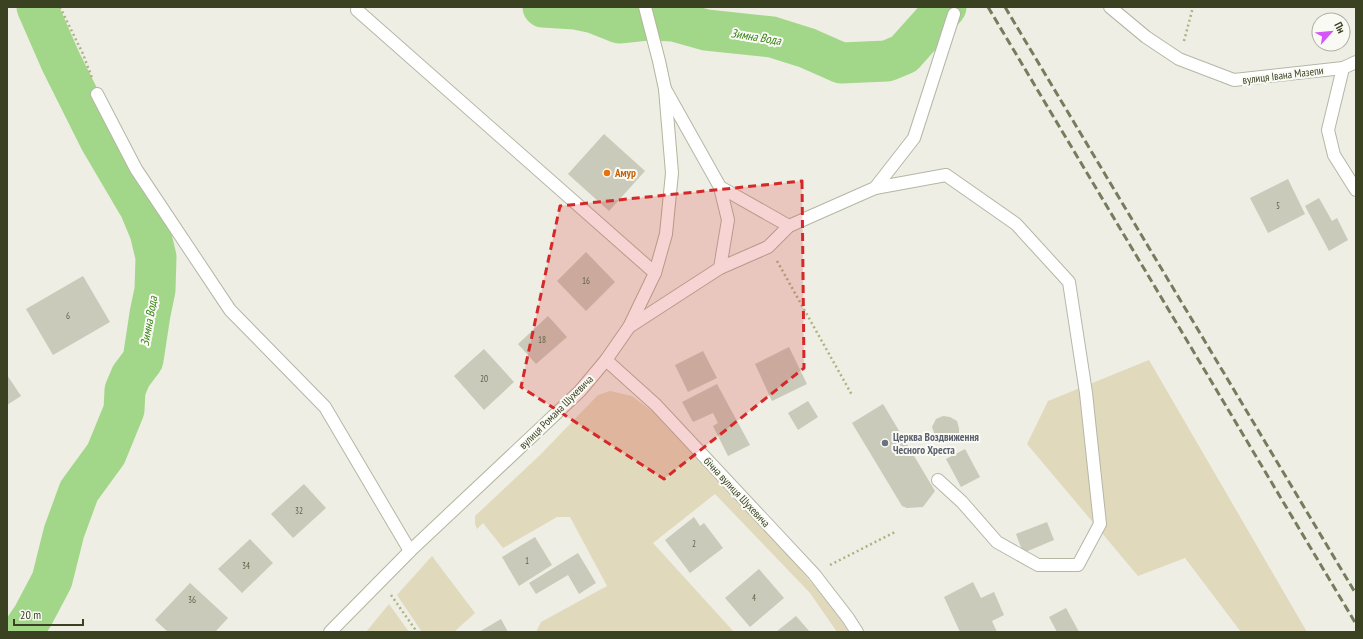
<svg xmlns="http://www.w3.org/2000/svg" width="1363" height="639" font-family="'PT Sans Narrow',sans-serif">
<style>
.green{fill:#e1d9bc}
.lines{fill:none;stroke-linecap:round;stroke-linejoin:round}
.river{stroke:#a2d789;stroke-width:41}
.building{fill:#c9cab9}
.service-casing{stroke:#b4b7a6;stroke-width:14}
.minor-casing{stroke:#b4b7a6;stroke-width:14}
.secondary-casing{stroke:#b1b69c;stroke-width:14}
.path{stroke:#aab482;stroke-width:2.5;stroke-dasharray:2 3;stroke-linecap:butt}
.service{stroke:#fff;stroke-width:12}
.minor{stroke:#fff;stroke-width:12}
.secondary{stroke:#fff;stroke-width:12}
.rail{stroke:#757d5d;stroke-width:3;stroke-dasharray:8 4;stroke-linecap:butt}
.marked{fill:#d62828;fill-opacity:0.2;stroke:#d62828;stroke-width:3;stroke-dasharray:8 5;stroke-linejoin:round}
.food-dot{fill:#e8710a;stroke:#fafaf5;stroke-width:1.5}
.worship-dot{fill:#6b7280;stroke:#fafaf5;stroke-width:1.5}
.labels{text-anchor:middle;stroke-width:4;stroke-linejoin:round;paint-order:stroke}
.number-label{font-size:9px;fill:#5e6448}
.street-label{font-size:11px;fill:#3a4222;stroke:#fafaf5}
.food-label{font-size:11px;font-weight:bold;fill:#c56008;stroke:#fafaf5;text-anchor:start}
.worship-label{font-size:11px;font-weight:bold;fill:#5b616d;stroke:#fafaf5;text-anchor:start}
.water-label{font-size:12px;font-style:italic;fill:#398217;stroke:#fafaf5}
</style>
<rect width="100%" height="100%" fill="#eeeee4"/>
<g class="green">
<polygon points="1149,360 1307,632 1241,632 1185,558 1138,576 1027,444 1048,401"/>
<polygon points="610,391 632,396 653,412 792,560 829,603 849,632 837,632 810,593 715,494 653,543 734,632 536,632 541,622 607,586 570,517 557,517 503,548 483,523 477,529 475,524 475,516 540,455 598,395"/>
<polygon points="432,556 475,613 454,632 422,632 397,595"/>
<polygon points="389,604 409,632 366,632"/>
</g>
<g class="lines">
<g class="river">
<polyline points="543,7 575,9 594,13 619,23 647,20 674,21 706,30 772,37 807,48 841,63 887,61 904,54 946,7"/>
<polyline points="22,632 33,616 52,580 64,532 79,491 106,454 124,410 125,390 131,376 143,360 150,314 155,290 156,257 150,232 140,208 100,140 61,62 37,7"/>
</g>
</g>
<g class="building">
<polygon points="604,134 645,171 609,211 568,174"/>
<polygon points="1288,179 1305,214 1268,233 1250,198"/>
<polygon points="1319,198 1332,221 1337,218 1348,240 1329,251 1305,206"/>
<polygon points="586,252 615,282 586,311 557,281"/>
<polygon points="83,276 110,322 53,355 26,309"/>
<polygon points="548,316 567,337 536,364 518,344"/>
<polygon points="789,347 807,384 772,401 755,364"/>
<polygon points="484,349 514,382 484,410 454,376"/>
<polygon points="703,351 717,378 688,392 675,365"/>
<polygon points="7,375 21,396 7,405"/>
<polygon points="717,384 750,445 728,456 713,426 718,423 713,413 693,422 682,402"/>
<polygon points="808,401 818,417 798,430 788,413"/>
<polygon points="883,404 935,491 923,507 907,508 902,506 852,423"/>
<polygon points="943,416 950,417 957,421 959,428 959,435 954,442 946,443 937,441 932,427 936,419"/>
<polygon points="965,449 980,477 961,487 946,459"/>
<polygon points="304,484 326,508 293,538 271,514"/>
<polygon points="694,517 700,526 704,523 723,548 690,573 665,540"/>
<polygon points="1047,522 1054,540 1023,553 1016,534"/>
<polygon points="535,537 552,565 519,586 502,557"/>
<polygon points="250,539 273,563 242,593 218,569"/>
<polygon points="578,553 596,583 579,594 568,575 536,594 529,583"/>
<polygon points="759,569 784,598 750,627 725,598"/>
<polygon points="973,582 981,598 994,592 1004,615 992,621 997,632 960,632 944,597"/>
<polygon points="190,583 228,618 215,632 168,632 155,620"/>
<polygon points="1066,608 1079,632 1057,632 1049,617"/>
<polygon points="796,616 810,632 776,632"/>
<polygon points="501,619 508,632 479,632"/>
</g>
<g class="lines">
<defs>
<g id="service">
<polyline points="357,10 655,273"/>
<polyline points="1343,68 1328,130 1334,155 1356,190"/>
<polyline points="665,89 720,187 789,226"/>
<polyline points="97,94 136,169 230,310 325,407 410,551"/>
<polyline points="720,187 728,220 720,268"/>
<polyline points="875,188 946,175 1016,224 1069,282 1086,393 1100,524 1078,565 1038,565 997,542 962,502 938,480"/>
<polyline points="629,327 720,268 768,247 789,226 875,188 914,138 954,14"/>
</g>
<g id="minor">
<polyline points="1110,7 1146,37 1179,59 1234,80 1343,68 1356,62"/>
<polyline points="606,360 656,405 814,574 848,618 857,632"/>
</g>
<polyline id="secondary" points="330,632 410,551 580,391 606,360 629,327 655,273 666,234 672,173 665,89 659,61 645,7"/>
</defs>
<use href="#service" class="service-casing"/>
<use href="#minor" class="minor-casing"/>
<use href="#secondary" class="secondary-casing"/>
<g class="path">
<polyline points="60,7 83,54 92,78"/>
<polyline points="1184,41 1193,7"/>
<polyline points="777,261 852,395"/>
<polyline points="830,565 895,532"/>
<polyline points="391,595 417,632"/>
</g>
<use href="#service" class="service"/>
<use href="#minor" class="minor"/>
<use href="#secondary" class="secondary"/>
<g class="rail">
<polyline points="988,7 1356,624"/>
<polyline points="1005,7 1356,594"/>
</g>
</g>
<path class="marked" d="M802,181L804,368L664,479L521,387L560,206Z"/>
<circle class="food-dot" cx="607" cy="173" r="4"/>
<circle class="worship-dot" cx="885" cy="443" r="4"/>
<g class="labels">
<g class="number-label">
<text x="1278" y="209">5</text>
<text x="586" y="284">16</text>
<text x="68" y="319">6</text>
<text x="542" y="343">18</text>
<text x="484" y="382">20</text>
<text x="299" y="514">32</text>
<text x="694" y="547">2</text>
<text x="527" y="564">1</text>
<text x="246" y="569">34</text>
<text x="754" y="601">4</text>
<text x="192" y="603">36</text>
</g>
<g class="street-label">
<text transform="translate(1283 75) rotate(-7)" y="4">вулиця Івана Мазепи</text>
<text transform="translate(556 412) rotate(-45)" y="4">вулиця Романа Шухевича</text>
<text transform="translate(737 492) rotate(47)" y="4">бічна вулиця Шухевича</text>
</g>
<g class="food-label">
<text x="615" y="177">Амур</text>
</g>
<g class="worship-label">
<text x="893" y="441">Церква Воздвиження<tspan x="893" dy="13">Чесного Хреста</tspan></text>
</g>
<g class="water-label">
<text transform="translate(756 37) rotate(9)" y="4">Зимна Вода</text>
<text transform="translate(149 321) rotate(-80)" y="4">Зимна Вода</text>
</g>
</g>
<rect width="1363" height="639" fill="none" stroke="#3a4222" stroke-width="16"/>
<g transform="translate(1331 32) rotate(63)"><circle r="19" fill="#fafaf5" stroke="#adb0a1"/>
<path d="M0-3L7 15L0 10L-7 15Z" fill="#d456fb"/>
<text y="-6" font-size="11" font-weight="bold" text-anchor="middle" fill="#3a4222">Пн</text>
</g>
<path d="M14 619v6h69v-6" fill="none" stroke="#3a4222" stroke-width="2"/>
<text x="20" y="619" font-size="12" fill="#3a4222" stroke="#fafaf5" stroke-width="3" paint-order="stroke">20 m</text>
</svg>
